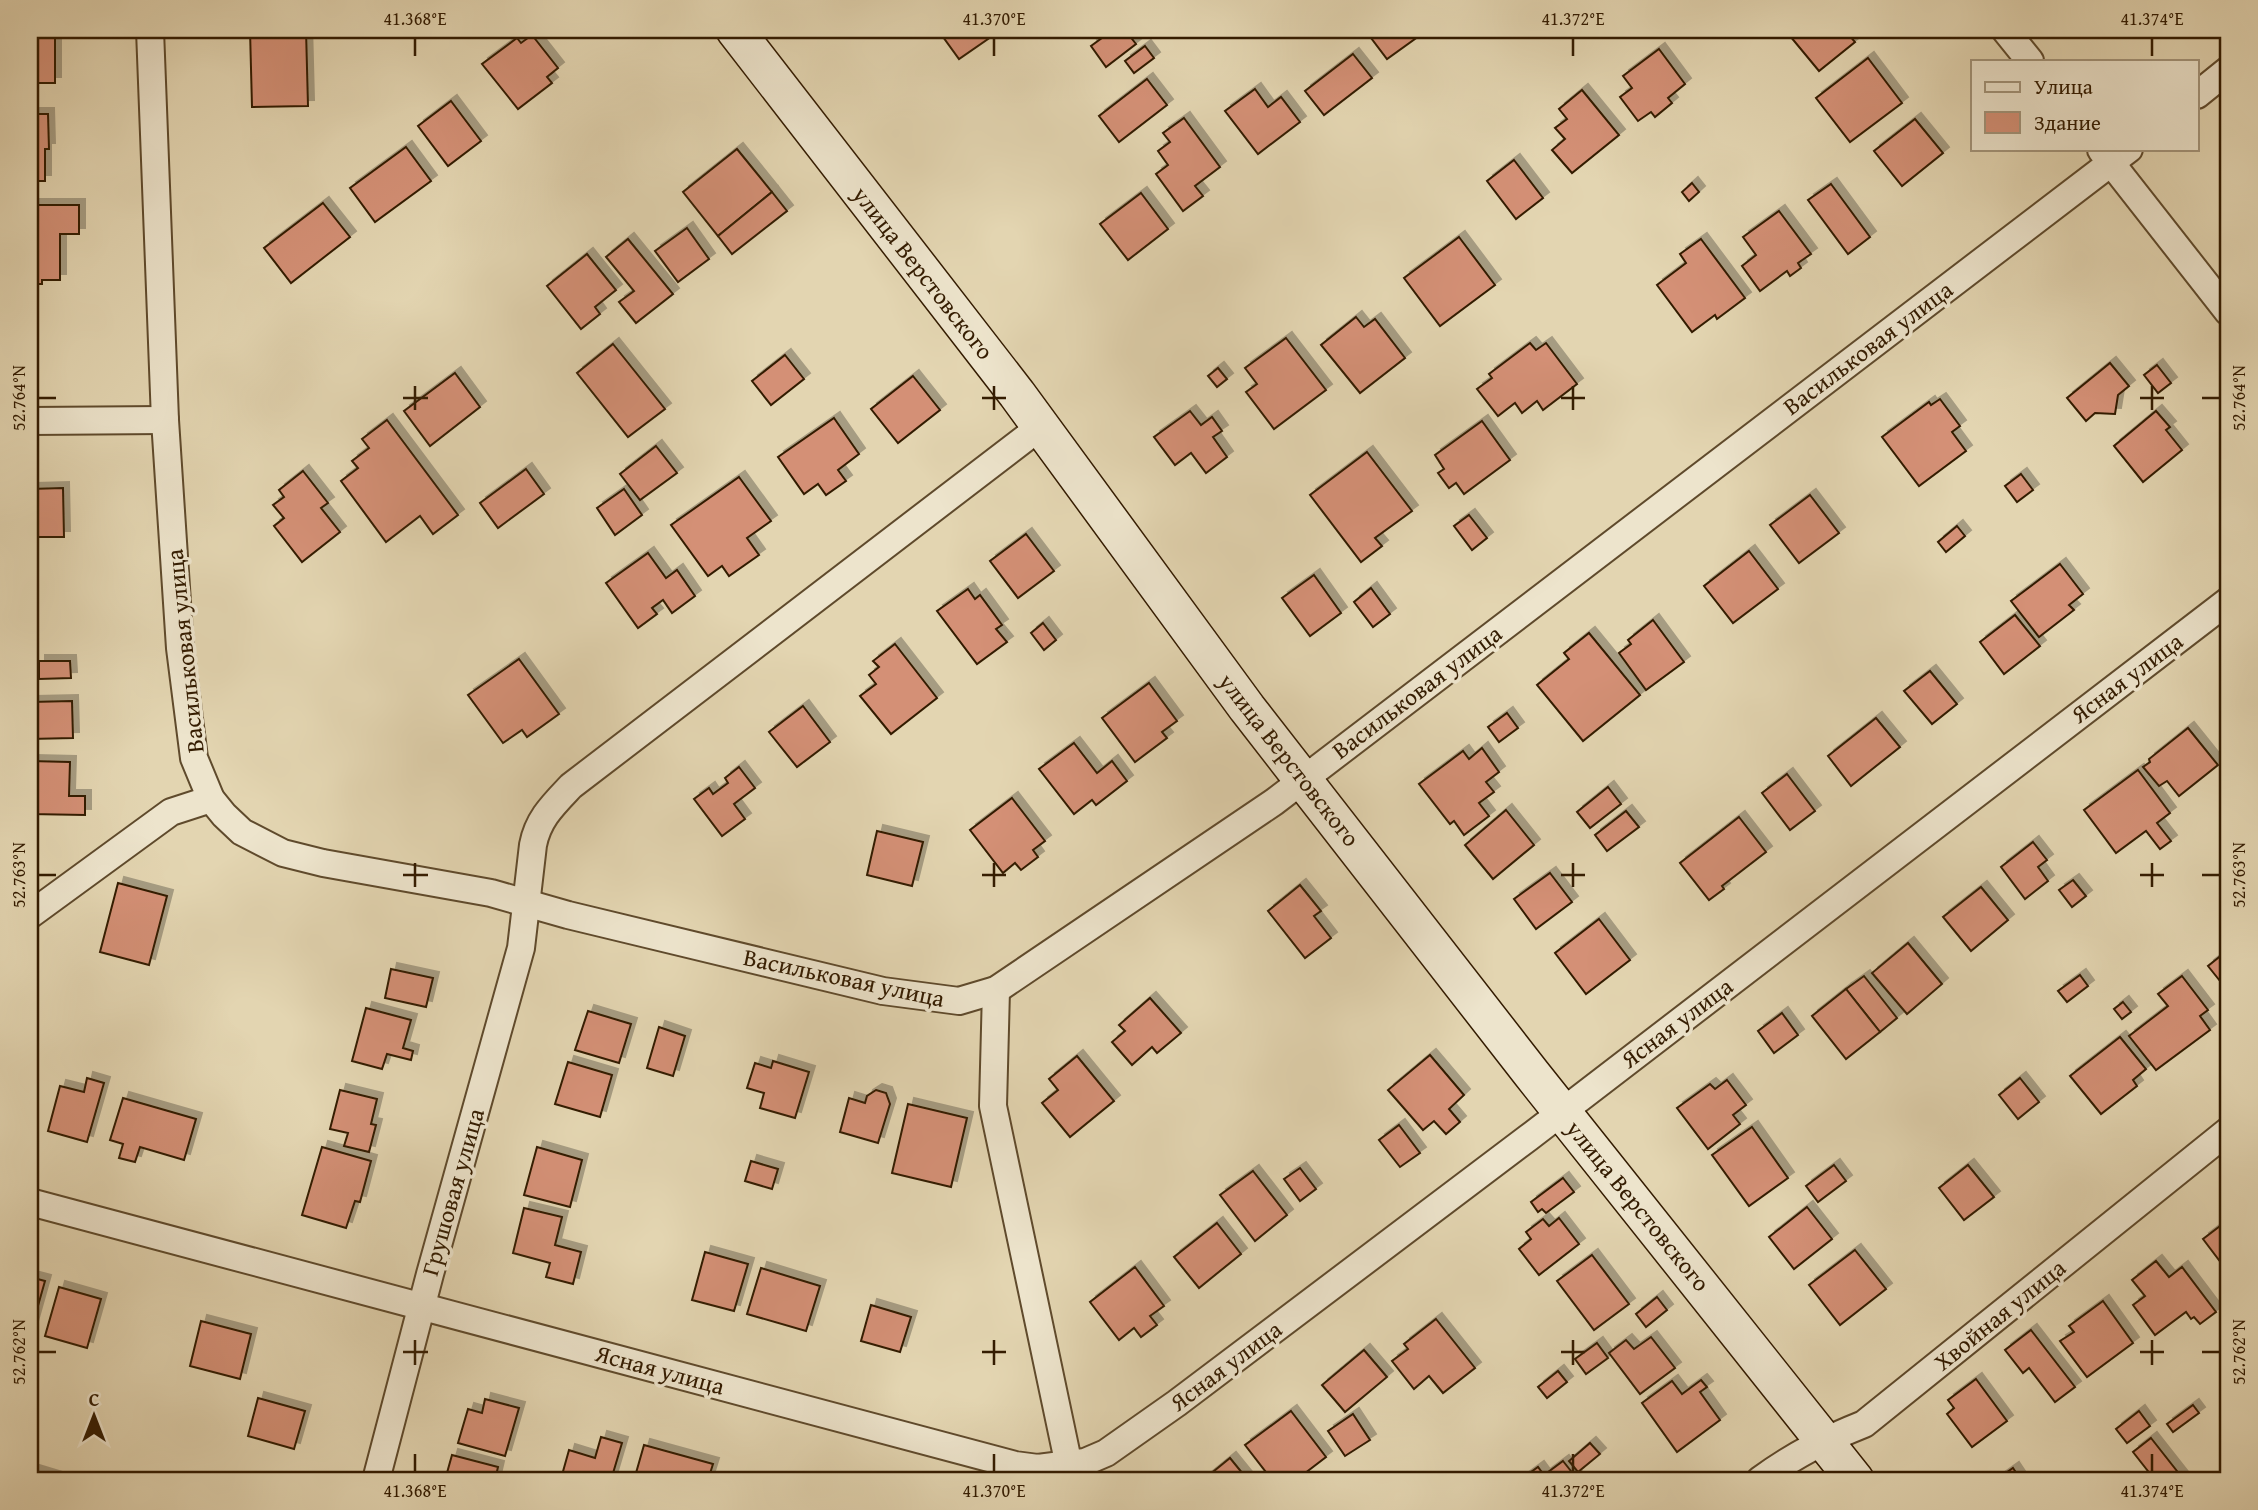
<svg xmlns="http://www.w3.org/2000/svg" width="2258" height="1510" font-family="'Gentium Book Plus',serif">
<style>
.building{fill:#d49076;stroke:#331b00;stroke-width:2;filter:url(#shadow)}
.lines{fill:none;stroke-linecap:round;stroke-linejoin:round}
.street-casing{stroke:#5f4a2c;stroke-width:30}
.secondary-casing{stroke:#331b00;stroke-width:40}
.street{stroke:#ede4cc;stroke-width:26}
.secondary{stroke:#ede4cc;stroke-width:37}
.ticks{fill:none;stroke:#331b00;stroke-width:2.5}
.labels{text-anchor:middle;stroke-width:7;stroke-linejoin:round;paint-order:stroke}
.street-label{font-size:24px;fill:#331b00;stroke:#ede4cc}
.neatline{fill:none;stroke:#331b00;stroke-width:2.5}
.ticks-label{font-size:18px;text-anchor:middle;fill:#331b00}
</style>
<defs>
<filter id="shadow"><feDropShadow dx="6" dy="-6" stdDeviation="0" flood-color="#0004"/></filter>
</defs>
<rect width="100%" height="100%" fill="#e3d5b1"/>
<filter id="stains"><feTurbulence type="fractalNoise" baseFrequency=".00286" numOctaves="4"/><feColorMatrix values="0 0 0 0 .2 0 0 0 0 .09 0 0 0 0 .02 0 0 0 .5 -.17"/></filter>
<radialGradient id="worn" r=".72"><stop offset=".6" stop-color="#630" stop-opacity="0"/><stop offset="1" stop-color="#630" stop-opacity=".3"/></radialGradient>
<g class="building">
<rect x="30" y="30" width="25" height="53"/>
<polygon points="250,30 306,30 308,106 252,107"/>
<polygon points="938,30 1001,30 959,59"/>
<polygon points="1113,30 1125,30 1136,44 1106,67 1091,46"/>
<polygon points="1365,30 1414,30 1419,36 1387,59"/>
<polygon points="1785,30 1845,30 1855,42 1819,71"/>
<polygon points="532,35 558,68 547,77 552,83 518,109 482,64 517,38 521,43"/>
<polygon points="1145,46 1154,58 1134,73 1125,61"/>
<polygon points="1659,49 1685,84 1668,98 1672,103 1655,117 1651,112 1638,121 1620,97 1632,88 1623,76"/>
<polygon points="1353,54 1372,78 1324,115 1305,91"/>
<polygon points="1868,58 1902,103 1850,142 1816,98"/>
<polygon points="1147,79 1167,105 1119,142 1099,116"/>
<polygon points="1255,89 1268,107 1281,97 1300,122 1258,154 1225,111"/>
<polygon points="1582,90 1619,135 1572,173 1552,150 1565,139 1555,128 1567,119 1559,109"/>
<polygon points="451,101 481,141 448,166 418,126"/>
<polygon points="30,114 48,114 49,149 45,149 45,181 30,181"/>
<polygon points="1184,118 1220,167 1195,186 1203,196 1183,211 1156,174 1168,165 1158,151 1170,142 1163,133"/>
<polygon points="1915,119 1943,153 1902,186 1874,151"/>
<polygon points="406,147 431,181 375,222 350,188"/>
<polygon points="737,149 772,192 718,236 683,192"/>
<polygon points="1514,160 1543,198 1516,219 1487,181"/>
<polygon points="1692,183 1699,192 1689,201 1682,192"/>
<polygon points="1831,184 1870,237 1848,254 1808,200"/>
<polygon points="772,192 787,211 732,254 718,236"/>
<polygon points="1141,193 1168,229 1128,260 1100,224"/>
<polygon points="323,203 350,237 291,283 264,248"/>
<polygon points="30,205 79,205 79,234 60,234 60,280 42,280 42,284 30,284"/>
<polygon points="1779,211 1811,254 1798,263 1801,268 1790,276 1787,271 1760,291 1742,266 1756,255 1743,237"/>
<polygon points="687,228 709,259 678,282 655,251"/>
<polygon points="1459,237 1495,285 1440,326 1404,278"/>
<polygon points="628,239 673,294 636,323 619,302 634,291 606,257"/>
<polygon points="1701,239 1745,298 1717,319 1715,315 1692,332 1657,285 1686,263 1680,254"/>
<polygon points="587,254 616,290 595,307 600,314 581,329 547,286"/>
<polygon points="1356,317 1364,327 1375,319 1405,358 1360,393 1321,345"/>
<polygon points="1286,338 1326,390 1274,429 1246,392 1257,384 1245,368"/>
<polygon points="1530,343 1536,350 1546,343 1577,384 1543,410 1537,401 1522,413 1515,403 1498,416 1477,389 1492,378 1489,374"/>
<polygon points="613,344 665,409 628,437 577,373"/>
<polygon points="785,355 804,379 771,405 752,381"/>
<polygon points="2110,363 2129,386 2118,395 2115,414 2095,413 2086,421 2067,398"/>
<polygon points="2157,365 2171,383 2158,393 2144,375"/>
<polygon points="1218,368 1227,379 1217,387 1208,376"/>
<polygon points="455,373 480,407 430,446 404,411"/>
<polygon points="913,376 940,410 898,443 871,409"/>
<polygon points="1940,399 1960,426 1952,432 1966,451 1919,486 1882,437 1929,402 1931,405"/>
<polygon points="1190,411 1201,425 1212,417 1222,431 1213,437 1227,457 1206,473 1191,453 1175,465 1154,437"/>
<polygon points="2156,411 2170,427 2166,430 2182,450 2143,482 2114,446"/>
<polygon points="834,418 859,454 838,470 846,481 826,495 818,484 804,494 778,457"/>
<polygon points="387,420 458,515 433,534 420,516 386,542 341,481 358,468 352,461 369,448 362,439"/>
<polygon points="1482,421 1510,460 1464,494 1456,483 1449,488 1438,473 1444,469 1435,455"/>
<polygon points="656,446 677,473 640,500 620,474"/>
<polygon points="1367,452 1412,511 1375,538 1382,546 1361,562 1310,495"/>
<polygon points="526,469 544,494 498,528 480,503"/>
<polygon points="303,471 328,503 321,508 340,532 302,562 274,526 284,518 273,505 284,497 279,490"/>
<polygon points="2021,474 2033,490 2017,502 2005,486"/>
<polygon points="739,477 771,521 747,538 759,555 729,576 722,566 708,576 671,525"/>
<polygon points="63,488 64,537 30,537 30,489"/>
<polygon points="624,489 642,515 615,535 597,508"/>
<polygon points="1810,495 1839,533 1799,563 1770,525"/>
<polygon points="1469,515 1487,538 1472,550 1454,526"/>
<polygon points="1957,526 1965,536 1946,552 1938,542"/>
<polygon points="1026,534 1054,571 1018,598 990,561"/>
<polygon points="1749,551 1778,589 1733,623 1704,586"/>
<polygon points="648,553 666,578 677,570 695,596 672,613 663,600 652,608 657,614 638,628 606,583"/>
<polygon points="2060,564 2083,594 2069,605 2074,610 2039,637 2011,601"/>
<polygon points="1314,575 1341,613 1310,636 1282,598"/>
<polygon points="1371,588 1390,614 1373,627 1354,602"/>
<polygon points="968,589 975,599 980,595 1002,625 996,629 1007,642 977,664 937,611"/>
<polygon points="2015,615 2040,646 2004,674 1980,642"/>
<polygon points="1653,620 1684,662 1646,690 1619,653 1631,644 1628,640"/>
<polygon points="1043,623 1056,640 1044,650 1031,633"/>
<polygon points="1589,633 1640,695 1583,741 1537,685 1569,659 1564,653"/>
<polygon points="895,644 937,698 891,734 860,696 876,684 869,675 879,667 873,661"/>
<polygon points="519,659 559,714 527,737 522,730 503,743 468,695"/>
<polygon points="39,661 70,661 71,678 39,679"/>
<polygon points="1930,671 1957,704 1932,724 1904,691"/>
<polygon points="1149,683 1177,721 1162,732 1167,738 1135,762 1102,718"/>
<polygon points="72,701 73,738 30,739 30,702"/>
<polygon points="803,706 830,742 797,767 769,732"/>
<polygon points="1507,713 1518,728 1499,742 1488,727"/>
<polygon points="1876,718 1900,747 1851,786 1828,756"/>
<polygon points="2188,728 2218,765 2179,796 2167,781 2159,786 2143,767 2150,762 2149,759"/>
<polygon points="1074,743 1097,773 1112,761 1127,781 1096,805 1092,800 1074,814 1039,769"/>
<polygon points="1482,748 1499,772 1486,782 1494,792 1479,803 1489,816 1464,835 1454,821 1450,824 1419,784 1463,751 1469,759"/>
<polygon points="30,761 70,762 69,796 85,796 85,815 30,814"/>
<polygon points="739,767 755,788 734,804 745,819 722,836 694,799 709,788 713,794 728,783 725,778"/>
<polygon points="2138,770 2170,813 2157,823 2171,841 2160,849 2146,831 2116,853 2084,810"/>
<polygon points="1787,774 1815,811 1790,830 1762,793"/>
<polygon points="1608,787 1621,804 1590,828 1577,812"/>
<polygon points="1012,798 1045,841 1033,850 1038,857 1021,870 1015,863 1003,873 970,830"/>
<polygon points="1506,810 1534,845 1493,879 1465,845"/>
<polygon points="1626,811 1639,827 1607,851 1595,835"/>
<polygon points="1739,817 1766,852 1722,886 1724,889 1709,900 1680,863"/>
<polygon points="877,831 923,842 912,886 867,875"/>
<polygon points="2033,842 2047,860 2038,867 2048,881 2025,899 2001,867"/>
<polygon points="1550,873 1572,902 1536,929 1514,899"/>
<polygon points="2073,880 2086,896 2072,907 2059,890"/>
<polygon points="118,883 167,896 149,965 100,952"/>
<polygon points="1300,885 1321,911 1314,916 1331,938 1305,958 1268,911"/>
<polygon points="1981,887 2008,920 1971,951 1943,917"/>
<polygon points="1599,919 1630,960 1586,994 1555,953"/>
<polygon points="1908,943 1942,984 1907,1014 1872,973"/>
<polygon points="2228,950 2228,991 2208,966"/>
<polygon points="391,969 433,978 426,1007 385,998"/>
<polygon points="2080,975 2088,986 2067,1002 2058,991"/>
<polygon points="1864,976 1897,1018 1880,1032 1846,989"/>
<polygon points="2182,976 2208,1010 2200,1016 2210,1030 2156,1070 2129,1036 2168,1006 2158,994"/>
<polygon points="1846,989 1880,1032 1846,1059 1812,1016"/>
<polygon points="1150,998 1181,1033 1157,1053 1152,1047 1132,1065 1112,1042 1125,1031 1119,1025"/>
<polygon points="2123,1002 2131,1012 2122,1019 2114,1009"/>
<polygon points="366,1008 411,1020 403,1048 413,1051 411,1060 387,1054 382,1069 352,1061"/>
<polygon points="588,1011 631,1024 619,1063 575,1050"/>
<polygon points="1782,1013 1798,1035 1774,1053 1758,1031"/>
<polygon points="659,1027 685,1036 673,1076 647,1068"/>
<polygon points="2120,1037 2146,1069 2133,1080 2137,1086 2101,1114 2070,1076"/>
<polygon points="1430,1055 1464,1095 1449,1109 1460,1122 1446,1134 1434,1121 1423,1130 1388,1090"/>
<polygon points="1077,1056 1114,1101 1070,1137 1042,1103 1058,1090 1049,1079"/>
<polygon points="773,1061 809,1072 795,1118 760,1108 764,1093 747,1088 755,1063 771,1068"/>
<polygon points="568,1062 612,1075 600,1117 555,1104"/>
<polygon points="87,1078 104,1083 87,1142 48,1131 60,1086 84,1092"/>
<polygon points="2020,1078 2039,1102 2018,1119 1999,1095"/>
<polygon points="1727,1080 1746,1105 1733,1115 1740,1124 1708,1149 1677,1108 1710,1084 1715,1089"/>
<polygon points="340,1090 377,1099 371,1124 376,1125 369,1152 344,1146 348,1133 330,1129"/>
<polygon points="876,1090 886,1093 890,1104 878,1143 840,1132 849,1098 865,1103 867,1096"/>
<polygon points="123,1098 196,1119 184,1160 140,1147 135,1162 119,1158 123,1144 110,1140"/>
<polygon points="908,1104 967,1118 951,1187 892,1173"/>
<polygon points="1399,1125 1420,1153 1400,1167 1379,1140"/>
<polygon points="1752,1127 1788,1178 1749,1206 1712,1155"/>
<polygon points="322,1147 371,1161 360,1202 355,1201 346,1228 302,1215"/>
<polygon points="537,1147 582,1160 570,1207 524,1195"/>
<polygon points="751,1161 778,1169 772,1189 745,1181"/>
<polygon points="1834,1165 1846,1181 1818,1202 1806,1186"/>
<polygon points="1968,1165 1994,1197 1964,1220 1939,1188"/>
<polygon points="1300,1168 1316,1189 1300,1201 1284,1179"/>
<polygon points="1253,1171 1287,1215 1255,1241 1220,1195"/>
<polygon points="1563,1178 1574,1192 1546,1213 1542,1209 1538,1212 1531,1202"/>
<polygon points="1807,1207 1832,1239 1794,1269 1769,1237"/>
<polygon points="524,1208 562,1217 555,1245 581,1252 573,1284 546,1277 550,1263 513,1253"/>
<polygon points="1559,1218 1579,1244 1539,1275 1519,1249 1531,1239 1526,1232 1543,1219 1549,1226"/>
<polygon points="2228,1220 2228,1272 2203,1239"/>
<polygon points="1217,1223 1241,1254 1199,1288 1174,1257"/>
<polygon points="1855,1250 1886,1289 1840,1325 1809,1285"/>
<polygon points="705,1252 748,1264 734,1311 692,1300"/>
<polygon points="1592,1255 1629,1304 1594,1330 1557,1281"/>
<polygon points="2156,1261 2169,1277 2182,1267 2216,1312 2200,1324 2194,1317 2191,1319 2186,1312 2155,1335 2133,1305 2145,1296 2132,1280"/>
<polygon points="1135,1267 1164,1306 1150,1316 1157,1325 1141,1337 1134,1328 1119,1340 1090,1302"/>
<polygon points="761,1268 820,1286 806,1331 747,1314"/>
<polygon points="30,1277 45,1281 32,1327 30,1326"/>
<polygon points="59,1287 101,1299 87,1348 45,1336"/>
<polygon points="1657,1297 1667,1310 1646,1327 1636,1314"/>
<polygon points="2103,1301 2133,1343 2087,1377 2060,1341 2074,1332 2069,1326"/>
<polygon points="871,1305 911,1317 900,1352 861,1341"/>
<polygon points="1436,1319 1475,1368 1443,1393 1429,1376 1414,1389 1392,1361 1408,1349 1404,1344"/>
<polygon points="201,1321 251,1334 240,1379 190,1366"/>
<polygon points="2031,1330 2075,1387 2055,1402 2029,1368 2023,1373 2005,1350"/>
<polygon points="1651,1337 1675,1368 1640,1394 1609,1353 1626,1340 1634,1349"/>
<polygon points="1597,1343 1608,1358 1586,1374 1575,1359"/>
<polygon points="1364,1350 1387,1377 1345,1412 1322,1385"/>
<polygon points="1558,1371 1567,1382 1547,1398 1538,1387"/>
<polygon points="1976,1379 2007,1421 1972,1447 1947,1414 1954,1408 1948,1400"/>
<polygon points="1701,1380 1707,1387 1700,1392 1720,1420 1677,1452 1642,1403 1672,1381 1682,1394"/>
<polygon points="258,1398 305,1411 294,1449 248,1436"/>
<polygon points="485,1399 519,1408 505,1456 458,1443 468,1409 482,1413"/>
<polygon points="2193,1405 2199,1413 2173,1432 2167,1424"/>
<polygon points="1291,1411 1326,1457 1296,1480 1272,1480 1245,1445"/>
<polygon points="2139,1411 2150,1426 2127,1443 2116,1429"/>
<polygon points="1353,1414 1370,1440 1345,1456 1328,1431"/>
<polygon points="601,1437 622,1443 611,1480 580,1480 562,1475 569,1450 595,1458"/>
<polygon points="2151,1438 2184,1480 2155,1480 2133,1452"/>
<polygon points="1590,1443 1600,1454 1578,1472 1569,1461"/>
<polygon points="644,1445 713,1464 708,1480 634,1480"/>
<polygon points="452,1455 498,1467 495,1480 445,1480"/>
<polygon points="1230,1458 1248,1480 1203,1480"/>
<polygon points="1563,1461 1578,1480 1520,1480 1538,1467 1544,1475"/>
<polygon points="2013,1468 2021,1480 1996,1480"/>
<polygon points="30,1470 63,1480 30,1480"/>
</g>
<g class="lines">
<defs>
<g id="street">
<polyline points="150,30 165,420 180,648 194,758 211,799 224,815 242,832 283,853 323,863 491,893 568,915 883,991 959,1001 996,990 1274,802 2129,149"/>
<polyline points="2005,30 2030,61"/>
<polyline points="2197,95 2228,70"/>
<polyline points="2101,150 2228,312"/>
<polyline points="30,421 165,420"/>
<polyline points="30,915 171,812 211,799"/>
<polyline points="996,990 993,1106 1072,1480"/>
<polyline points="30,1202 1015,1465 1038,1468 1085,1462 1106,1453 1177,1403 1528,1138 2228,601"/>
<path d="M376,1480L430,1274L521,948L533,845C538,819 553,805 571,786L1040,427"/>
<path d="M1760,1480C1796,1454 1824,1440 1864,1424L2228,1131"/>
</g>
<polyline id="secondary" points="735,30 1017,394 1247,708 1531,1073 1855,1480"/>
</defs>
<use href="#street" class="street-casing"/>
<use href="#secondary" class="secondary-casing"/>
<use href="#street" class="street"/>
<use href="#secondary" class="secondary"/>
</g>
<path class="ticks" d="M415,38V56M994,38V56M1573,38V56M2152,38V56M415,386V410M994,386V410M1573,386V410M2152,386V410M38,398H56M403,398H428M982,398H1006M1561,398H1585M2140,398H2164M2202,398H2220M415,863V887M994,863V887M1573,863V887M2152,863V887M38,875H56M403,875H428M982,875H1006M1561,875H1585M2140,875H2164M2202,875H2220M415,1340V1365M994,1340V1365M1573,1340V1365M2152,1340V1365M38,1352H56M403,1352H428M982,1352H1006M1561,1352H1585M2140,1352H2164M2202,1352H2220M415,1454V1472M994,1454V1472M1573,1454V1472M2152,1454V1472"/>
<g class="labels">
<g class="street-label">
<text transform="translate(923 273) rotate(52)" y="8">улица Верстовского</text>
<text transform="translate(1868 348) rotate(-37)" y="8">Васильковая улица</text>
<text transform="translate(185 651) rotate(-96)" y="8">Васильковая улица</text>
<text transform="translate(2127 678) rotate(-37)" y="8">Ясная улица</text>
<text transform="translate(1417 692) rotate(-37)" y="8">Васильковая улица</text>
<text transform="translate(1289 760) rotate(52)" y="8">улица Верстовского</text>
<text transform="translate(844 978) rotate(12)" y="8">Васильковая улица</text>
<text transform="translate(1677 1023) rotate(-37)" y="8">Ясная улица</text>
<text transform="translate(453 1192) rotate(-74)" y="8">Грушовая улица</text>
<text transform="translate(1638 1206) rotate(51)" y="8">улица Верстовского</text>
<text transform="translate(2000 1315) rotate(-39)" y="8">Хвойная улица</text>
<text transform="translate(1226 1366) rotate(-37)" y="8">Ясная улица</text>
<text transform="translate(660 1370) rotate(15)" y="8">Ясная улица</text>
</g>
</g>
<rect width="2258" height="1510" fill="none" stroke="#e3d5b1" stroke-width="77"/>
<rect x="1971" y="60" width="228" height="91" fill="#ede4cc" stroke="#a3947a" stroke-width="2"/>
<rect x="1985" y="82" width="35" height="10" fill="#ede4cc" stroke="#a3947a" stroke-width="2"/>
<text x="2034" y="94" font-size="21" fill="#331b00">Улица</text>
<rect x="1985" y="112" width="35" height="21" fill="#d49076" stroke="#a3947a" stroke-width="2"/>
<text x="2034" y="130" font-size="21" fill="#331b00">Здание</text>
<g transform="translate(94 1416)" stroke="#ede4cc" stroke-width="5" paint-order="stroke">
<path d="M0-5L12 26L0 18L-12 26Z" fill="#331b00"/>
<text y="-10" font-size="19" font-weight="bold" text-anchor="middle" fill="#331b00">С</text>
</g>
<rect x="38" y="38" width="2182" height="1434" class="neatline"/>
<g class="ticks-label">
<text x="415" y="25">41.368°E</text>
<text x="994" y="25">41.370°E</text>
<text x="1573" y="25">41.372°E</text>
<text x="2152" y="25">41.374°E</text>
<text transform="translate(19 398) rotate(-90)" y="6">52.764°N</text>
<text transform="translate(2239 398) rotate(-90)" y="6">52.764°N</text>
<text transform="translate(19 875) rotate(-90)" y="6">52.763°N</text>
<text transform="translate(2239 875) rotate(-90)" y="6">52.763°N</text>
<text transform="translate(19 1352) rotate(-90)" y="6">52.762°N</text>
<text transform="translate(2239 1352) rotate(-90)" y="6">52.762°N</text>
<text x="415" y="1497">41.368°E</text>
<text x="994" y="1497">41.370°E</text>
<text x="1573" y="1497">41.372°E</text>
<text x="2152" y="1497">41.374°E</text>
</g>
<rect width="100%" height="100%" filter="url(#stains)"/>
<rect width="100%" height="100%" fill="url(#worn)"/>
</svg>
